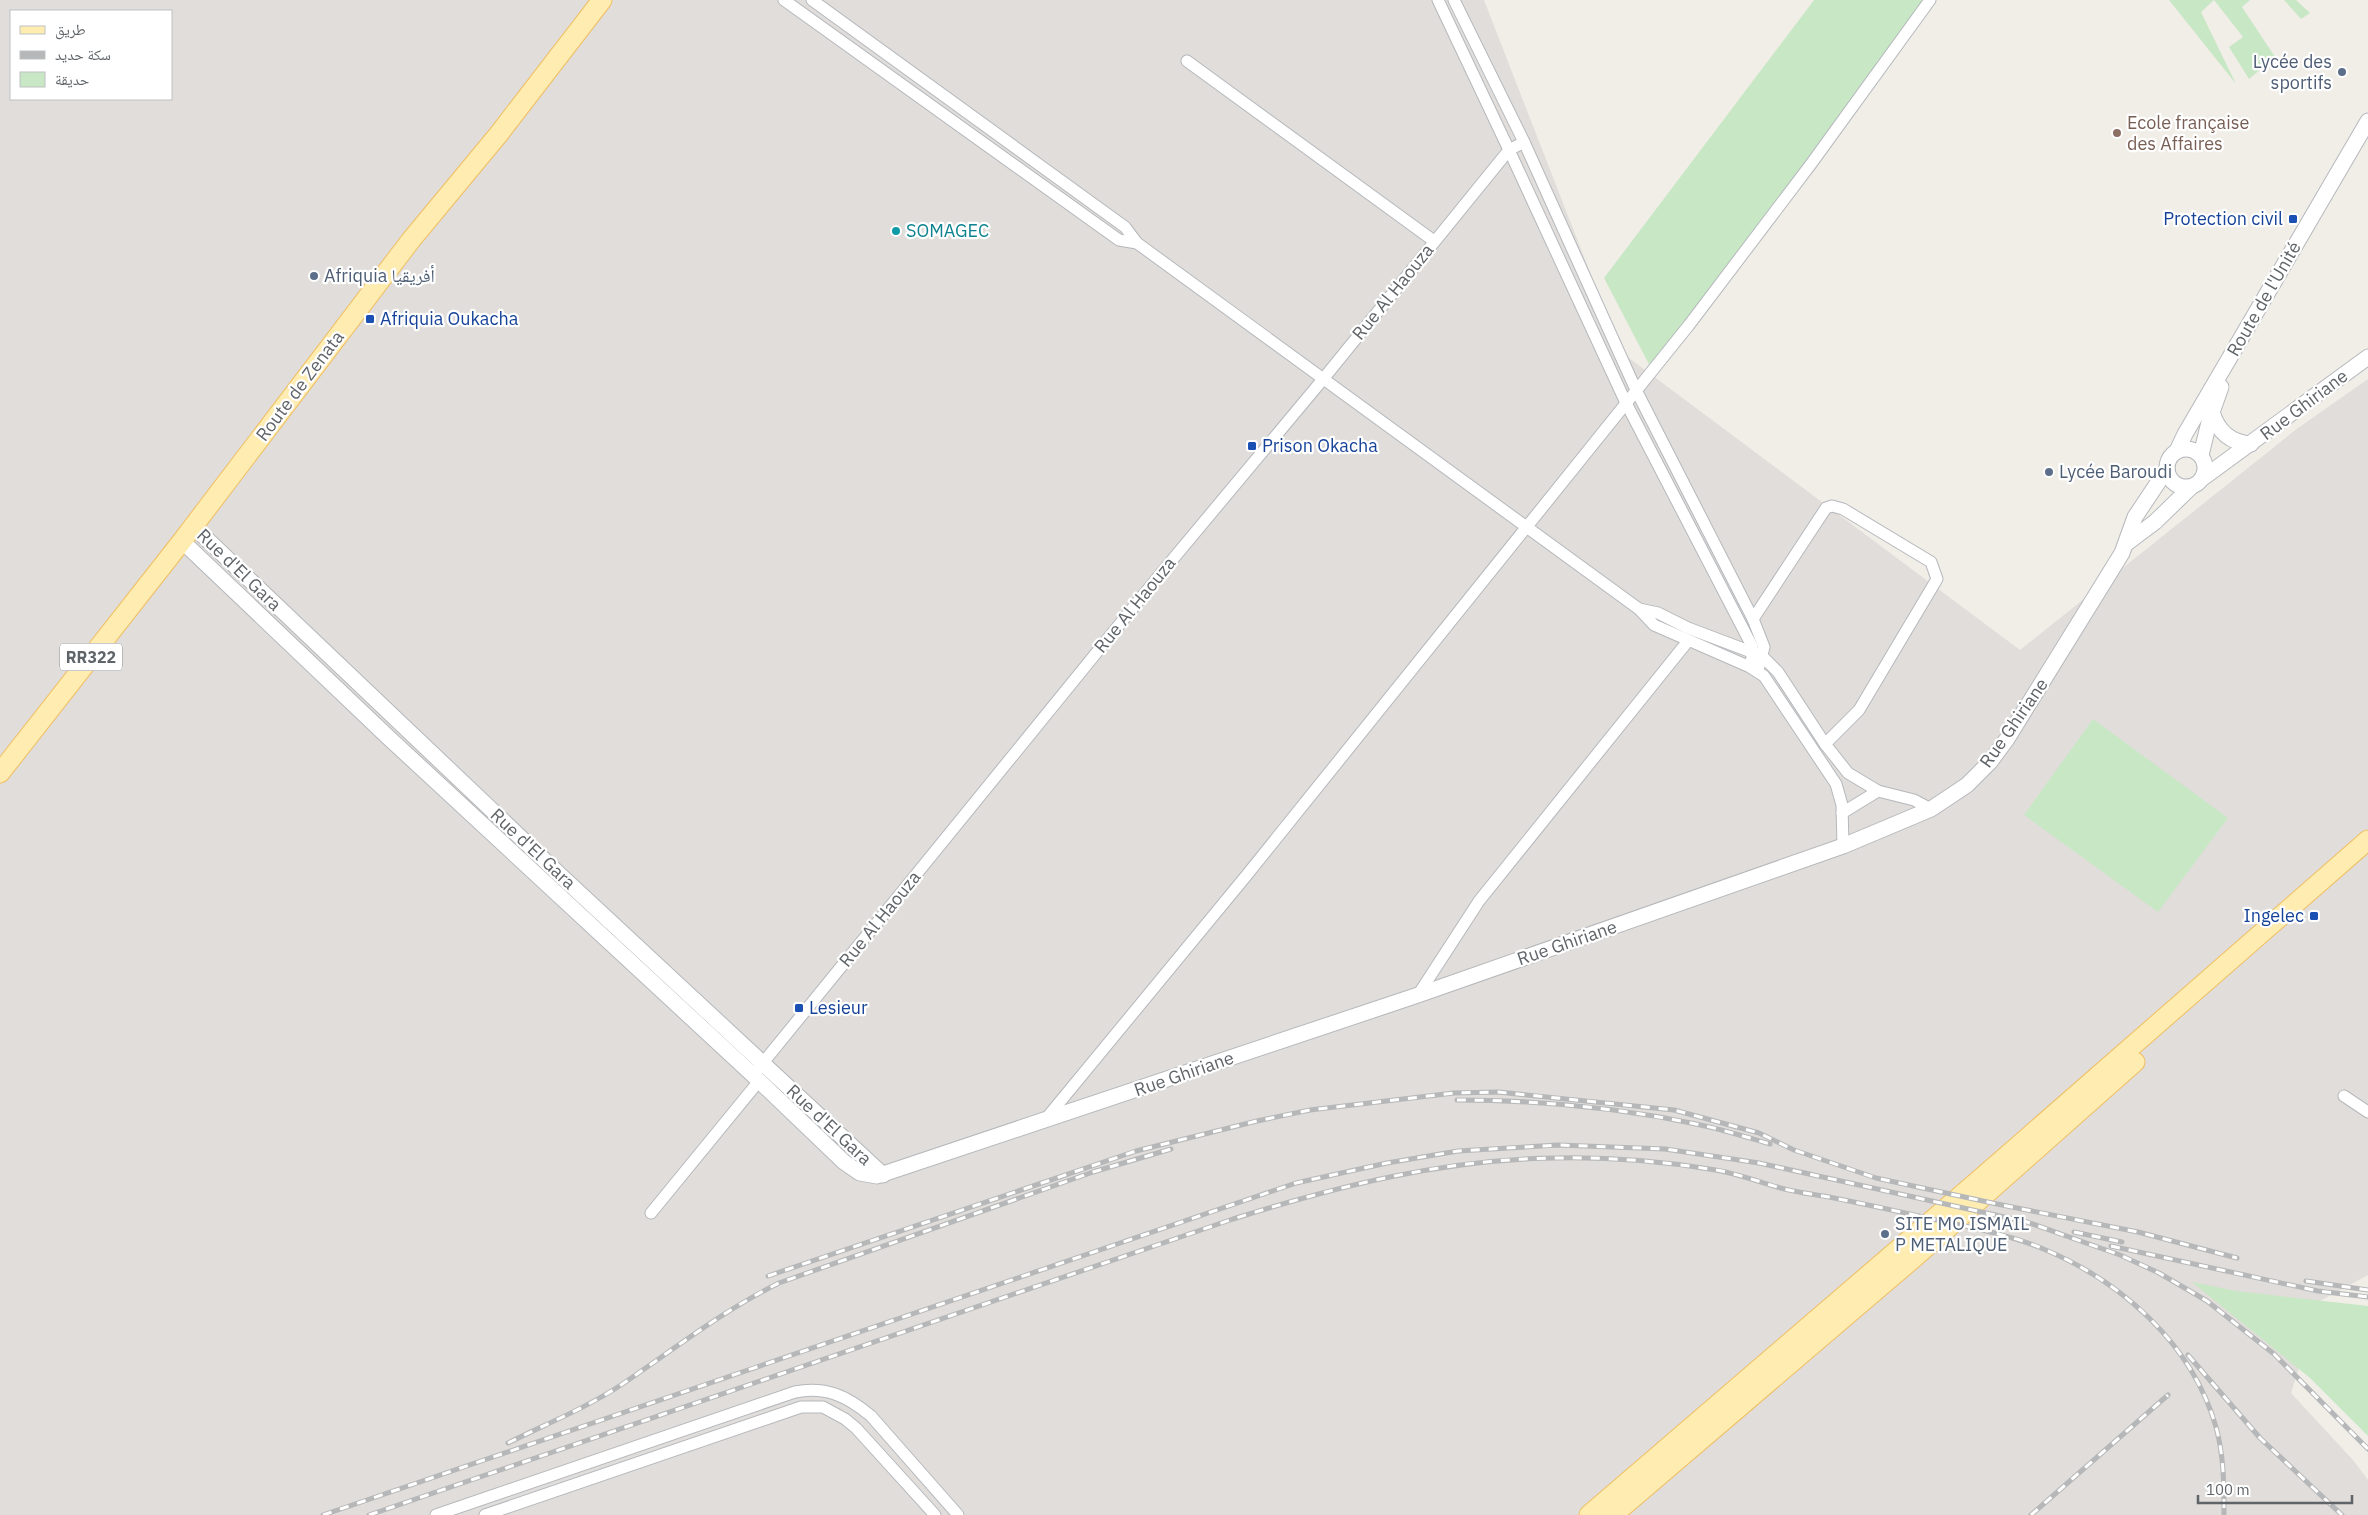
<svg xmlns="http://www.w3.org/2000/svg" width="2368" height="1515" font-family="'IBM Plex Sans','Noto Naskh Arabic',sans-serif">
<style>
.industrial{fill:#e0ddda;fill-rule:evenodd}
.green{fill:#c8e7c5}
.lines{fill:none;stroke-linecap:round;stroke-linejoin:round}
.minor-casing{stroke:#b5b8bc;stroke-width:13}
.tertiary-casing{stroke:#b5b8bc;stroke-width:17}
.primary-casing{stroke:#f0be62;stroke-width:21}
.minor{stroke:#fff;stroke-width:11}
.tertiary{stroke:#fff;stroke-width:15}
.primary{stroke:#feecb0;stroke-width:19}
.rail-casing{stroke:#b6b7b8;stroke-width:5}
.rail{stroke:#fff;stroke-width:3;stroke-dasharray:9;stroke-linecap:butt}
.service-dot{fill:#5c6f8a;stroke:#fff;stroke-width:2}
.education-dot{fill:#8d6e63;stroke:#fff;stroke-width:2}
.transit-dot{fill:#1a4fb4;stroke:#fff;stroke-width:2}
.culture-dot{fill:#0f9aa8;stroke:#fff;stroke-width:2}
.labels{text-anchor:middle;stroke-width:4.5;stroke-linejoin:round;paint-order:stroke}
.shield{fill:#fff;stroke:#8f9295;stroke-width:1}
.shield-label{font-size:16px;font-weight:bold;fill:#5f6468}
.service-label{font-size:18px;fill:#4e5e75;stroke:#fff;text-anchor:start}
.education-label{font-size:18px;fill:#785e54;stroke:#fff;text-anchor:start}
.transit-label{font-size:18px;fill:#164399;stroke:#fff;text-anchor:start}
.culture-label{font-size:18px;fill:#0d838f;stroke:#fff;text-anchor:start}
.street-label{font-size:18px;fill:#5f6468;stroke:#fff}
</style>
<rect width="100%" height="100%" fill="#f1eee8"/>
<path class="industrial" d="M0,0H1484L1621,352L2020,650L2298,428L2368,379V1275L2320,1301L2291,1393L2353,1460L2368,1480V1515H0ZM11,11H171V99H11Z"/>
<g class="green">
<polygon points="1814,0 1932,0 1652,370 1604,278"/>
<polygon points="2169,0 2250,0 2242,7 2275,57 2249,79 2229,47 2243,37 2214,0 2201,12 2236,84"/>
<polygon points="2284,0 2296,0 2310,13 2301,19"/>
<polygon points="2093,719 2228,818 2158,912 2024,815"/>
<polygon points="2192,1282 2236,1291 2368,1306 2368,1436 2310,1378"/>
</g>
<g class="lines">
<defs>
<g id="minor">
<polyline points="784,0 1119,240 1137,243"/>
<polyline points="812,0 1125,227 1137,243 1639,609 1654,625 1750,667 1764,676 1836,784 1842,805 1843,846"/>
<polyline points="1438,0 1509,150 1626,403 1752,646 1753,652 1750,667"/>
<polyline points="1454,0 1524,142 1636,390 1753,619 1764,647 1758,670"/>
<polyline points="1187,61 1434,241"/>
<polyline points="1639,609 1658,613 1688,628 1762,656 1778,672 1825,744 1848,773 1878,791 1914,800 1931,809"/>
<polyline points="1753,619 1826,508 1832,506 1843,509 1931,562 1937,579 1859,710 1825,744"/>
<polyline points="1842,813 1878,791"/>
<polyline points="1418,995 1479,901 1688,641"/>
<polyline points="758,1069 1158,577 1324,378 1509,150 1524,142"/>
<polyline points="2344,1096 2368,1112"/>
<polyline points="1045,1120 1246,876 1689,325 1811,164 1930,0"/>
<polyline points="651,1213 759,1081"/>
<path d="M436,1515L795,1392C826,1386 847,1396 871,1416L958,1515"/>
<polyline points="485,1515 801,1407 823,1407 845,1419 856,1428 935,1515"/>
</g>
<g id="tertiary">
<path d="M2212,412C2218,432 2231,443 2251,444"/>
<circle cx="2186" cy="468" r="19"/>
<polyline points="2177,451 2185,434 2368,121"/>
<polyline points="2201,455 2210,418 2221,387"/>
<polyline points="2203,478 2368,357"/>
<polyline points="193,526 560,875 883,1175"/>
<polyline points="182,541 389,738 753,1075 844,1162 860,1173 877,1176 1418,995 1843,846 1931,809 1967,785 1990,762 2007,739 2122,553 2135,517 2167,469"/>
<polyline points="2127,543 2155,522 2190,488"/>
</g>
<g id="primary">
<polyline points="0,773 182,541 411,240 498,135 602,0"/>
<polyline points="1589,1515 1980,1179 2368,840"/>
<polyline points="1613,1515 1915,1257 2135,1062"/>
</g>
</defs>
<use href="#minor" class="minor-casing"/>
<use href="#tertiary" class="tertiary-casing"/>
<use href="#primary" class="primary-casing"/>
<use href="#minor" class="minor"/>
<use href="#tertiary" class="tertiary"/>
<use href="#primary" class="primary"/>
<defs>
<g id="rail">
<path d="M1457,1100C1534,1100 1620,1108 1696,1124C1721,1129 1746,1137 1770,1144"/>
<polyline points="2074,1232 2122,1242"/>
<polyline points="2111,1246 2318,1291 2368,1297"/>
<polyline points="768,1276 1136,1151 1257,1121 1310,1110 1454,1093 1498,1092 1674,1110 1759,1133 1794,1150 1876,1178 1997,1204 2138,1232 2237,1258"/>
<polyline points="2306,1281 2368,1290"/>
<polyline points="2188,1355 2260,1438 2342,1515"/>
<path d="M508,1443C546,1424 586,1408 621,1385C673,1350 722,1311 779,1283L1093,1172L1171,1149"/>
<polyline points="323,1515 1296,1183 1387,1163 1458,1151 1558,1145 1665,1149 1759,1163 2027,1222 2120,1255 2159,1273 2207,1301 2274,1354 2368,1449"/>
<path d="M369,1515L1233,1219C1338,1186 1445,1159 1556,1158C1606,1157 1659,1161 1709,1169C1732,1172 1754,1180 1777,1187C1794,1192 1812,1194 1829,1197C1870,1205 1910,1214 1950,1223C1980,1229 2012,1236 2041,1248C2120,1280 2192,1343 2216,1427C2224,1456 2224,1485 2224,1515"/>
<polyline points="2031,1515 2168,1395"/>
</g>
</defs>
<use href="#rail" class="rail-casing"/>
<use href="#rail" class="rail"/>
</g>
<g class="service-dot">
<circle cx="2342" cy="72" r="5"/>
<circle cx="314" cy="276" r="5"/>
<circle cx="2049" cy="472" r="5"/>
<circle cx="1885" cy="1234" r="5"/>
</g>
<circle class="education-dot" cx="2117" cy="133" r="5"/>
<g class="transit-dot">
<rect x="2288" y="214" width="10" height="10" rx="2.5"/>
<rect x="365" y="314" width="10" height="10" rx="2.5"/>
<rect x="1247" y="441" width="10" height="10" rx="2.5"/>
<rect x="2309" y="911" width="10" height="10" rx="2.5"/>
<rect x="794" y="1003" width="10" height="10" rx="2.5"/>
</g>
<circle class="culture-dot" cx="896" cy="231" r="5"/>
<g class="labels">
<rect class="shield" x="60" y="643.5" width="62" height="27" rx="4"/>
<g class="shield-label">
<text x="91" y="663">RR322</text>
</g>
<g class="service-label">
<text x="2332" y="68" text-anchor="end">Lycée des<tspan x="2332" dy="21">sportifs</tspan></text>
<text x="324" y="282">Afriquia أفريقيا</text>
<text x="2059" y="478">Lycée Baroudi</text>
<text x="1895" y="1230">SITE MO ISMAIL<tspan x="1895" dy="21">P METALIQUE</tspan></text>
</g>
<g class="education-label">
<text x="2127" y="129">Ecole française<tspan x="2127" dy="21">des Affaires</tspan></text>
</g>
<g class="transit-label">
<text x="2283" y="225" text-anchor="end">Protection civil</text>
<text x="380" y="325">Afriquia Oukacha</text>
<text x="1262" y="452">Prison Okacha</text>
<text x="2304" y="922" text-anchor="end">Ingelec</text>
<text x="809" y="1014">Lesieur</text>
</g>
<g class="culture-label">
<text x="906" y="237">SOMAGEC</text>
</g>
<g class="street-label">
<text transform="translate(1393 292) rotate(-51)" y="6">Rue Al Haouza</text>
<text transform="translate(2264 299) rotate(-60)" y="6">Route de l'Unité</text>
<text transform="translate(300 386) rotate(-53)" y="6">Route de Zenata</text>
<text transform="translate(2304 405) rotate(-37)" y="6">Rue Ghiriane</text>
<text transform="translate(239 570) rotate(44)" y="6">Rue d'El Gara</text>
<text transform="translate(1135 605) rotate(-51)" y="6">Rue Al Haouza</text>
<text transform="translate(2014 723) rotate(-55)" y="6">Rue Ghiriane</text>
<text transform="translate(533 849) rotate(43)" y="6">Rue d'El Gara</text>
<text transform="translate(880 919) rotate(-51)" y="6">Rue Al Haouza</text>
<text transform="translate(1567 943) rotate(-19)" y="6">Rue Ghiriane</text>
<text transform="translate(1184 1074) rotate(-19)" y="6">Rue Ghiriane</text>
<text transform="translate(829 1125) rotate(43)" y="6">Rue d'El Gara</text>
</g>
</g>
<rect x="10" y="10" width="162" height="90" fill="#ffffff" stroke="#bfc1c3"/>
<rect x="20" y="26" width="25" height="8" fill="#feecb0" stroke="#bfc1c3"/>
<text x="55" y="35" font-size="15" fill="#5f6468">طريق</text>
<rect x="20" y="51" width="25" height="8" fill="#b6b7b8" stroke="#bfc1c3"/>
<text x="55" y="60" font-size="15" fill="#5f6468">سكة حديد</text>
<rect x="20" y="72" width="25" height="15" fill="#c8e7c5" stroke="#bfc1c3"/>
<text x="55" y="85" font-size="15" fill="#5f6468">حديقة</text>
<path d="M2198 1495v8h154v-8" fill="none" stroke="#5f6468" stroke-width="2.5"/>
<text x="2206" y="1495" font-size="15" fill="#5f6468" stroke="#ffffff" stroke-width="4" paint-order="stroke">100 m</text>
</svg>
